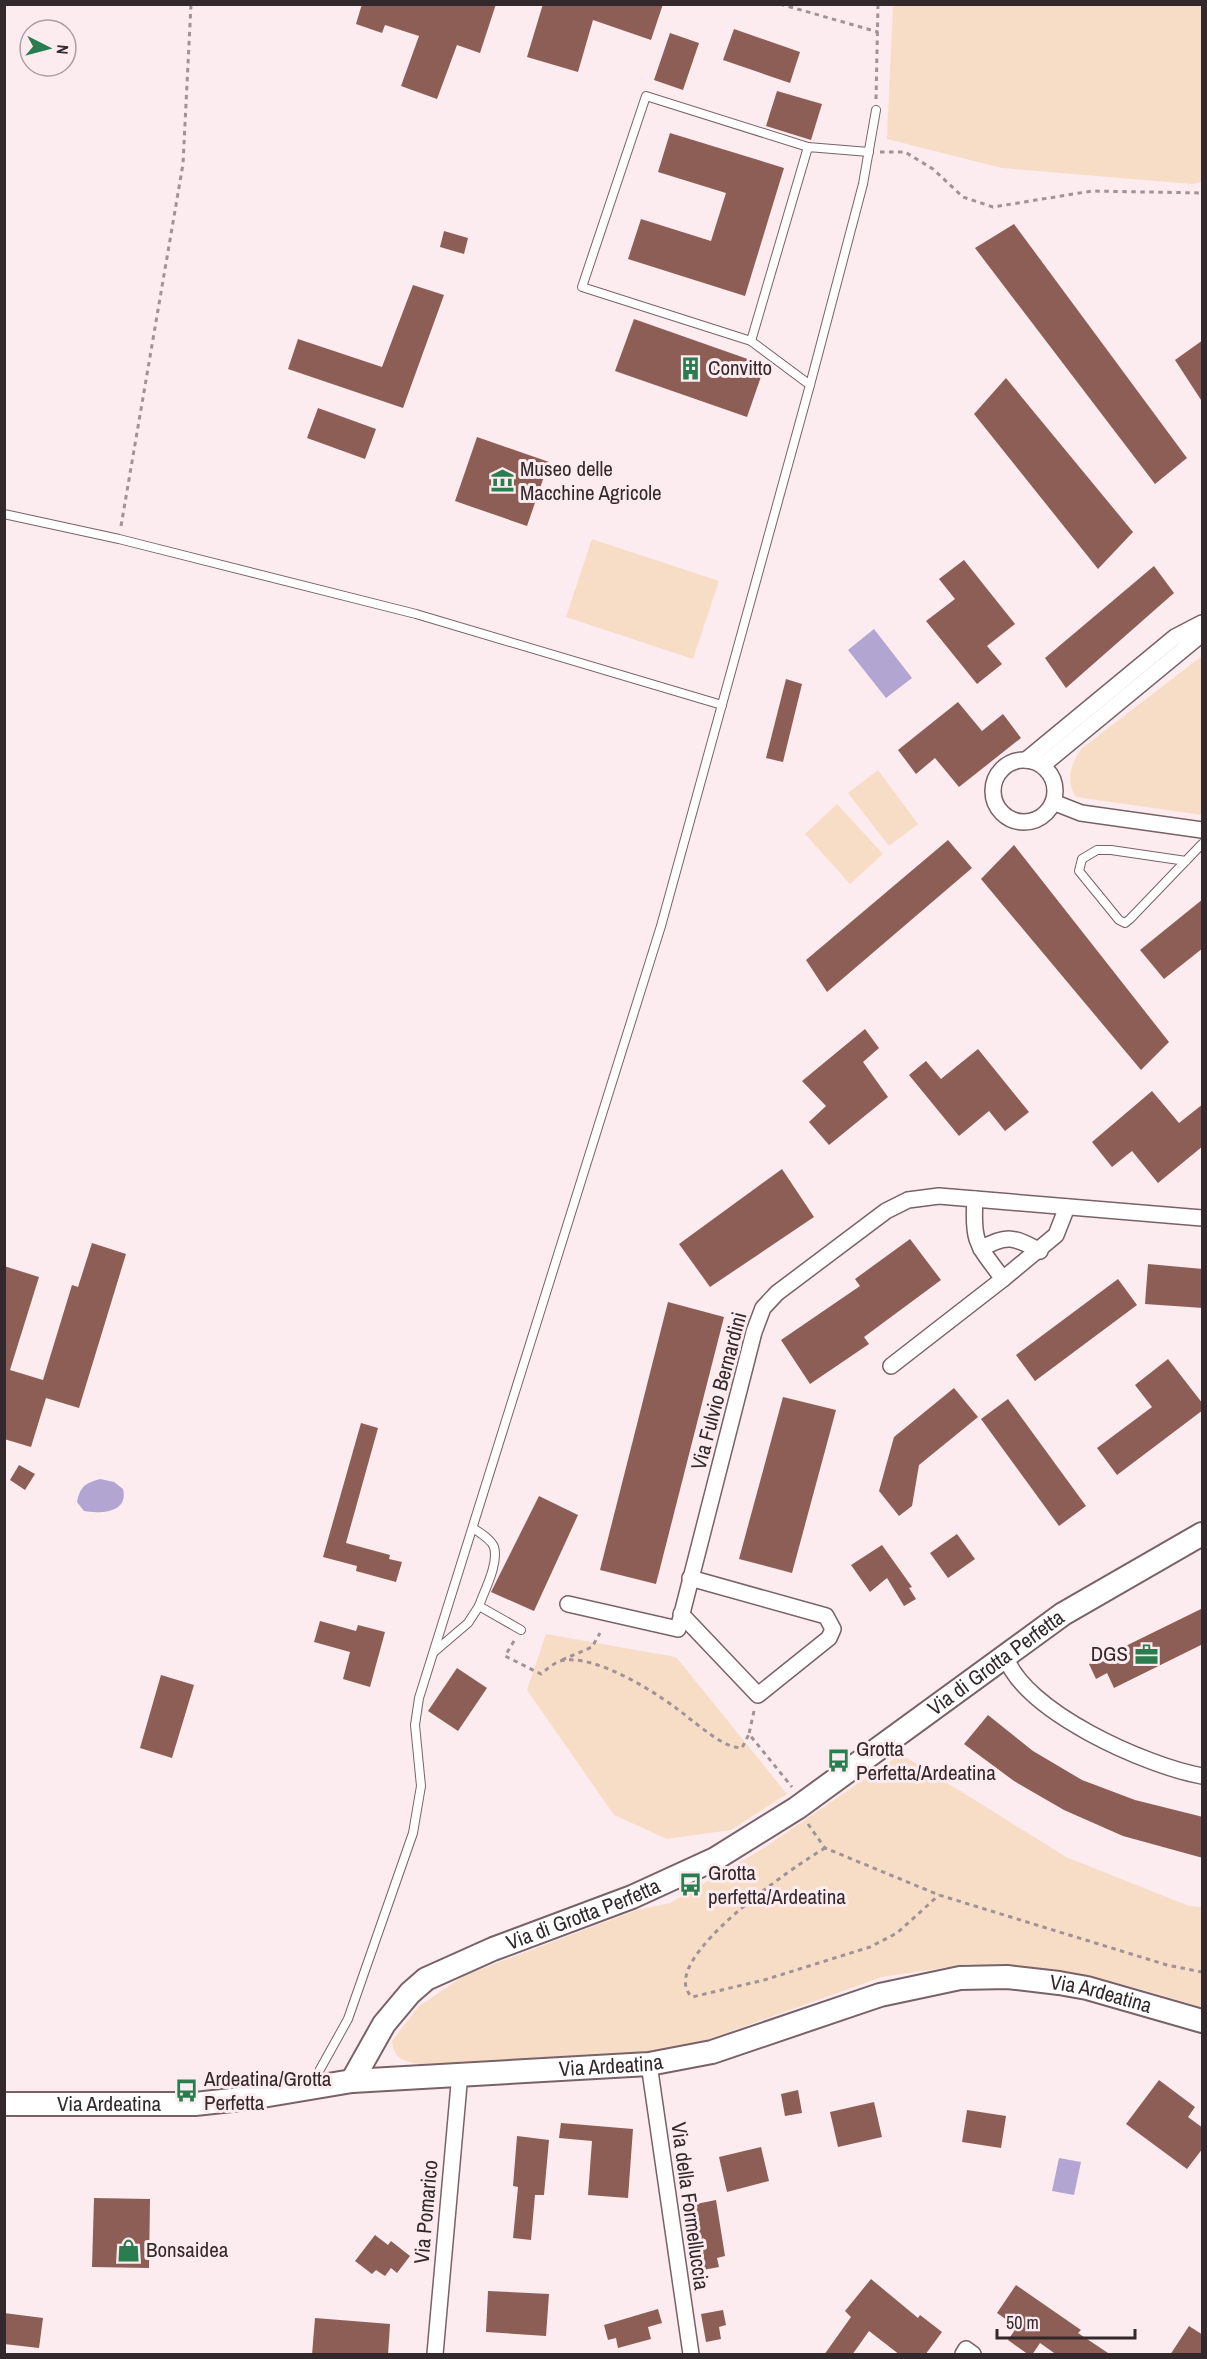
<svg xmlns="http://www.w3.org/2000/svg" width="1207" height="2359" font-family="'Archivo Narrow',sans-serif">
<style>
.green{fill:#f8ddc6}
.water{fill:#b2a5d1}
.building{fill:#8d5e55}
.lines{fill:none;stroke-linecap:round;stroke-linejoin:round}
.lane-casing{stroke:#786268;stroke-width:10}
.street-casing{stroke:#786268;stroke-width:18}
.secondary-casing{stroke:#786268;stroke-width:26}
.path{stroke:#a09296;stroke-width:3;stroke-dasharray:4.5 4.5;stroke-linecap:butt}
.lane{stroke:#fff;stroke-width:8}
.street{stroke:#fff;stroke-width:15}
.secondary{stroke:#fff;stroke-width:22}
.labels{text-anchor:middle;stroke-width:6;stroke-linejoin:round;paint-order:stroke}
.poi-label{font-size:21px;fill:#33292c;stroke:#fcecf0;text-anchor:start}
.street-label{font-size:21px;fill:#33292c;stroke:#fcecf0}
</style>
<rect width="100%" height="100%" fill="#fcecf0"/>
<g class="green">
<polygon points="893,5 1202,5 1202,182 1192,184 1002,168 887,139"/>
<polygon points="592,539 719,581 693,659 566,617"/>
<path d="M1202,656V815L1076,797C1065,781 1071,764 1081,749Z"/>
<polygon points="878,770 918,824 889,846 848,793"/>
<polygon points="837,804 883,854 850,884 805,834"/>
<polygon points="546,1634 676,1657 787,1794 731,1830 667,1839 614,1815 527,1690"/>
<path d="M901,1754L1066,1857L1189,1906L1202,1907V2007L1133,1987L1047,1970L968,1964L882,1977L687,2047L645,2055L419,2064C403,2061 394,2059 392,2041L418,2007L465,1975L637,1910L670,1903L764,1848Z"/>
</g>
<g class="water">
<polygon points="874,629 912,678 886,698 848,650"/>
<path d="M100,1479L114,1482L123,1489C129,1513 100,1514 84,1511L77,1502C80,1486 86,1483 100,1479Z"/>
<polygon points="1059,2158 1081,2162 1074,2195 1052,2191"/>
</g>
<g class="building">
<polygon points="362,4 496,4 480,53 457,45 437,99 401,86 419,36 385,25 382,33 356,24"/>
<polygon points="543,4 663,4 651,40 593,20 578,72 527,57"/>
<polygon points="734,29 800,52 790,83 723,60"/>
<polygon points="670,33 699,43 683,90 654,80"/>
<polygon points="777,91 822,104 811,140 766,126"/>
<polygon points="670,133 784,168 745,296 628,259 641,219 711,241 726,193 658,172"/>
<polygon points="1014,224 1187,458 1155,484 975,248"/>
<polygon points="444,231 468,238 464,254 440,247"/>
<polygon points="413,285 444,295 403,408 288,369 298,339 382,367"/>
<polygon points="634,319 765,365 747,417 615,371"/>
<polygon points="1203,340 1203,403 1175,360"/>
<polygon points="1006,378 1133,532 1098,569 974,414"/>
<polygon points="318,408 376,429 365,459 307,438"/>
<polygon points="477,437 549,462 527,526 455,501"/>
<polygon points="964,560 1015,624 987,646 1002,664 977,684 926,621 955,599 939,579"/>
<polygon points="1154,566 1174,593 1066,688 1045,658"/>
<polygon points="786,679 802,684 783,762 766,758"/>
<polygon points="958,702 982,731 1003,714 1021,738 959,787 935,758 916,774 898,750"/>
<polygon points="948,840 972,868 827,992 806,960"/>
<polygon points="1014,845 1169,1042 1141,1070 981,879"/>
<polygon points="1203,899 1203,948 1164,979 1140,950"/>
<polygon points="865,1029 879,1048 863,1062 888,1097 829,1145 809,1122 826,1106 802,1081"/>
<polygon points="978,1049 1029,1112 1005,1131 989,1111 959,1136 909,1075 926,1061 941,1079"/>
<polygon points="1152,1091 1179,1123 1203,1104 1203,1146 1158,1183 1132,1151 1112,1167 1092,1142"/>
<polygon points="782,1169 814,1217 710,1287 679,1244"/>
<polygon points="910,1239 941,1280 864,1337 869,1344 810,1384 781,1340 860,1286 855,1279"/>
<polygon points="92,1243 126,1254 79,1408 46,1398 31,1447 4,1439 4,1266 39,1277 10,1370 43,1380 72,1285 78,1287"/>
<polygon points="1148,1264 1203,1269 1203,1308 1145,1304"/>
<polygon points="1118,1279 1137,1305 1035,1381 1016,1355"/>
<polygon points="668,1302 724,1317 656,1584 600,1570"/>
<polygon points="1168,1359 1203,1404 1203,1410 1117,1475 1097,1448 1152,1407 1135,1385"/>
<polygon points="954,1388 978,1417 919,1465 912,1506 899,1516 879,1491 894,1437"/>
<polygon points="783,1397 836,1410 792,1573 739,1559"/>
<polygon points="1008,1399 1086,1506 1059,1526 981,1419"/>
<polygon points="361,1423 378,1428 346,1543 390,1555 389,1559 402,1562 396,1582 356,1571 357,1566 323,1557"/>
<polygon points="19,1465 35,1474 25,1490 10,1480"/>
<polygon points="539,1496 578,1515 534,1611 491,1592"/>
<polygon points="957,1534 975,1559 948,1578 930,1553"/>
<polygon points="882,1545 912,1587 909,1588 916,1599 904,1606 887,1578 870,1592 851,1565"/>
<polygon points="1203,1608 1203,1644 1114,1688 1107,1673 1096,1679 1089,1664"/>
<polygon points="320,1621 356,1631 358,1625 385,1632 370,1687 343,1679 350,1652 314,1642"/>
<polygon points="457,1668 487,1688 458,1731 428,1711"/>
<polygon points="161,1675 194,1685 172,1758 140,1748"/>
<polygon points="988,1715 1033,1751 1082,1780 1135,1800 1203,1817 1203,1858 1123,1836 1064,1810 1014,1781 964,1744"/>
<polygon points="1159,2080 1195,2107 1188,2117 1203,2128 1203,2148 1187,2169 1126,2124"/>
<polygon points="798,2090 802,2113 785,2116 781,2094"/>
<polygon points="874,2102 882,2137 838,2147 830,2112"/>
<polygon points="967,2110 1006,2116 1001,2148 962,2142"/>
<polygon points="561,2123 633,2129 628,2198 588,2195 592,2141 559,2138"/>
<polygon points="517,2136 549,2140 544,2195 535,2195 531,2240 513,2238 518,2187 513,2186"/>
<polygon points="761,2147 769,2181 727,2192 719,2157"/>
<polygon points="94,2198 150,2199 149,2268 92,2267"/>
<polygon points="716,2200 725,2256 717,2258 719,2267 703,2270 691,2205"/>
<polygon points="375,2235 388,2245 391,2241 410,2256 397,2273 391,2268 385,2276 376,2270 372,2274 355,2261"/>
<polygon points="871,2279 918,2318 920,2315 942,2332 925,2355 900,2355 869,2331 852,2355 824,2355 851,2317 845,2311"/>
<polygon points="1016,2285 1081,2330 1078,2333 1111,2355 1057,2355 1040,2343 1032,2355 1029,2355 1008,2340 1017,2327 997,2313"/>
<polygon points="488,2291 549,2294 546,2336 486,2332"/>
<polygon points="658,2309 662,2323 648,2327 651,2339 618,2348 616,2338 608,2340 604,2325"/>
<polygon points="723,2310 726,2325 719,2327 721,2339 706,2342 701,2314"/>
<polygon points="4,2313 43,2318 39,2348 4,2344"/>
<polygon points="315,2318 390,2324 388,2355 312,2355"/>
<polygon points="1189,2326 1203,2335 1203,2355 1170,2355"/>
</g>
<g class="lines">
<defs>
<g id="lane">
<polyline points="751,341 582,287 646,96 808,147"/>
<polyline points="810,385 751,341 808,147 869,152"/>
<polyline points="4,514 119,539 416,614 722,705"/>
<polyline points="1186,861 1111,850 1097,850 1082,859 1079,871 1119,920 1125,923 1130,919 1202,844"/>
<path d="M473,1528C480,1533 491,1539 494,1547C499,1564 484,1591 479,1606L521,1630"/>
<polyline points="434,1652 468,1623 479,1606"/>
<polyline points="313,2082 348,2019 413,1833 421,1786 415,1725 419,1698 661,926 810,385 863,184 876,110"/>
</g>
<g id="street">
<polyline points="1026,760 1175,637 1202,623"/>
<circle cx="1024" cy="791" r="31"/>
<polyline points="1043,765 1202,634"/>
<polyline points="1053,802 1081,813 1202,830"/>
<path d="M975,1199C972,1244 978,1245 1003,1279L1056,1235L1067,1207"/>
<path d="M981,1249C1006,1234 1015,1237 1040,1251"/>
<polyline points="891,1366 1003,1279"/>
<polyline points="568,1604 678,1629 754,1332 763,1308 777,1293 886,1211 908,1200 939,1196 1202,1218"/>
<polyline points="681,1614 758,1695 829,1638 833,1629 826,1616 690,1578"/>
<path d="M1005,1655C1023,1712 1147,1766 1202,1776"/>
<polyline points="649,2064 691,2354"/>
<polyline points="435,2354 460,2073"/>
<polyline points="963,2354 966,2349 973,2354"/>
</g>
<g id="secondary">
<path id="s1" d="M352,2081L384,2024L410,1993L426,1979L493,1949L632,1897L715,1859L797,1808L1063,1614L1202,1534"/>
<path id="s2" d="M4,2104H195L250,2098L352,2081L649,2064L712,2052L880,1995L960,1978L1007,1977L1059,1983L1087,1988L1202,2021"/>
</g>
</defs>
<use href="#lane" class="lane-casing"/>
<use href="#street" class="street-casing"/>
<use href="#secondary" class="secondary-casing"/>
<g class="path">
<polyline points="780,4 878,32"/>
<polyline points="876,99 878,4"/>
<polyline points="880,152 905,152 933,169 963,197 993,207 1092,191 1202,193"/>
<polyline points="121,526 183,164 191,4"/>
<path d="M514,1641L505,1656L541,1674C546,1670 554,1663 560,1661C596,1652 664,1697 690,1719C705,1730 723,1747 742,1748L749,1734"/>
<polyline points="562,1660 592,1647 600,1633"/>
<polyline points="754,1711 749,1734 792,1787"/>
<polyline points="808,1824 825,1848 939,1895 1167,1965 1202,1972"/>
<path d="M825,1848C799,1863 653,1961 692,1997L764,1980L870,1947L897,1933L939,1895"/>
</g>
<use href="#lane" class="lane"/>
<use href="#street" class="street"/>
<use href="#secondary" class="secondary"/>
</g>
<defs>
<symbol id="building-bare" viewBox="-9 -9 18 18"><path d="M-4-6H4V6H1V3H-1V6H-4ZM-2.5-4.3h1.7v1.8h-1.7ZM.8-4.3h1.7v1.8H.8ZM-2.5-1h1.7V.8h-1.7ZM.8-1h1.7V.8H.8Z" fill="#2a7d4f" stroke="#fcecf0" stroke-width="2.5" paint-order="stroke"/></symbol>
<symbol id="museum-bare" viewBox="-9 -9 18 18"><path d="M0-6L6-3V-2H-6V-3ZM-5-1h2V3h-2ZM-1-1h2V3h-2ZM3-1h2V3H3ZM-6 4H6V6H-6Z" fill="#2a7d4f" stroke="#fcecf0" stroke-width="2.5" paint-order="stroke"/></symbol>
<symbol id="office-bare" viewBox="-9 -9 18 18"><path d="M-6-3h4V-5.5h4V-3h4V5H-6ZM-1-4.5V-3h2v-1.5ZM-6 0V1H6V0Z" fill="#2a7d4f" stroke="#fcecf0" stroke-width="2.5" paint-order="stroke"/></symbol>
<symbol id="bus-bare" viewBox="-9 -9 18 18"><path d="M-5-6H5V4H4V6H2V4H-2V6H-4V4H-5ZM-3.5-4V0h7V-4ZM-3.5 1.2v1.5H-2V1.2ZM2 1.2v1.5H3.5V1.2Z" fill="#2a7d4f" stroke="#fcecf0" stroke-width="2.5" paint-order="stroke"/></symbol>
<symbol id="shop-bare" viewBox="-9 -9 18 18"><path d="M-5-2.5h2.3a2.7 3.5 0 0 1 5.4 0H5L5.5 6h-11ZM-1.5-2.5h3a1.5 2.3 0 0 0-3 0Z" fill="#2a7d4f" stroke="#fcecf0" stroke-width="2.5" paint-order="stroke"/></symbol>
</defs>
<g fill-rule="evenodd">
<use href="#building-bare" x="674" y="352" width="33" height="33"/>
<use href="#museum-bare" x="486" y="464" width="33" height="33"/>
<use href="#office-bare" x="1130" y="1638" width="33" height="33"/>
<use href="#bus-bare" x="822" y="1744" width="33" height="33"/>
<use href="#bus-bare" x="674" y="1868" width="33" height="33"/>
<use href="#bus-bare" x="170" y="2074" width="33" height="33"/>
<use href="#shop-bare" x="112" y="2234" width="33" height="33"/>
</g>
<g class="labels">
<g class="poi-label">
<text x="708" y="375">Convitto</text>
<text x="520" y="476">Museo delle<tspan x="520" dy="24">Macchine Agricole</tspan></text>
<text x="1128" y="1661" text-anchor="end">DGS</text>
<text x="856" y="1756">Grotta<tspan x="856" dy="24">Perfetta/Ardeatina</tspan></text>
<text x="708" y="1880">Grotta<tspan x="708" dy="24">perfetta/Ardeatina</tspan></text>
<text x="204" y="2086">Ardeatina/Grotta<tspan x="204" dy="24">Perfetta</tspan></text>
<text x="146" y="2257">Bonsaidea</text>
</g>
<g class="street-label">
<text transform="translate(719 1391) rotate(-75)" y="7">Via Fulvio Bernardini</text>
<text dy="7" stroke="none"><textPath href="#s1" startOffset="783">Via di Grotta Perfetta</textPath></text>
<text dy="7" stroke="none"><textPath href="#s1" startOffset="297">Via di Grotta Perfetta</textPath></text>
<text dy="7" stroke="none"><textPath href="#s2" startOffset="1113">Via Ardeatina</textPath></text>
<text dy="7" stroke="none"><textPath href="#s2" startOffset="609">Via Ardeatina</textPath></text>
<text dy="7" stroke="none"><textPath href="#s2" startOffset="105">Via Ardeatina</textPath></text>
<text transform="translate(690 2206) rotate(82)" y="7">Via della Formelluccia</text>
<text transform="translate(426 2212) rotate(-85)" y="7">Via Pomarico</text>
</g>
</g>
<rect width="1207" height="2359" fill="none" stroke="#33292c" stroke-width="12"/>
<g transform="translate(48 48) rotate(96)"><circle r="28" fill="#fcecf0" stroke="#ac9ea2" stroke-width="1.5"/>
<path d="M0-4.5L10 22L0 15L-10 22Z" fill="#2a7d4f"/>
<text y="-9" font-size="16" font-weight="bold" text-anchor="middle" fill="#33292c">N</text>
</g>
<path d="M997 2329v9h138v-9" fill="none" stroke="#33292c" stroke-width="3"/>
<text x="1006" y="2329" font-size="18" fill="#33292c" stroke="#fcecf0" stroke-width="4.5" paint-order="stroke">50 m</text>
</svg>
